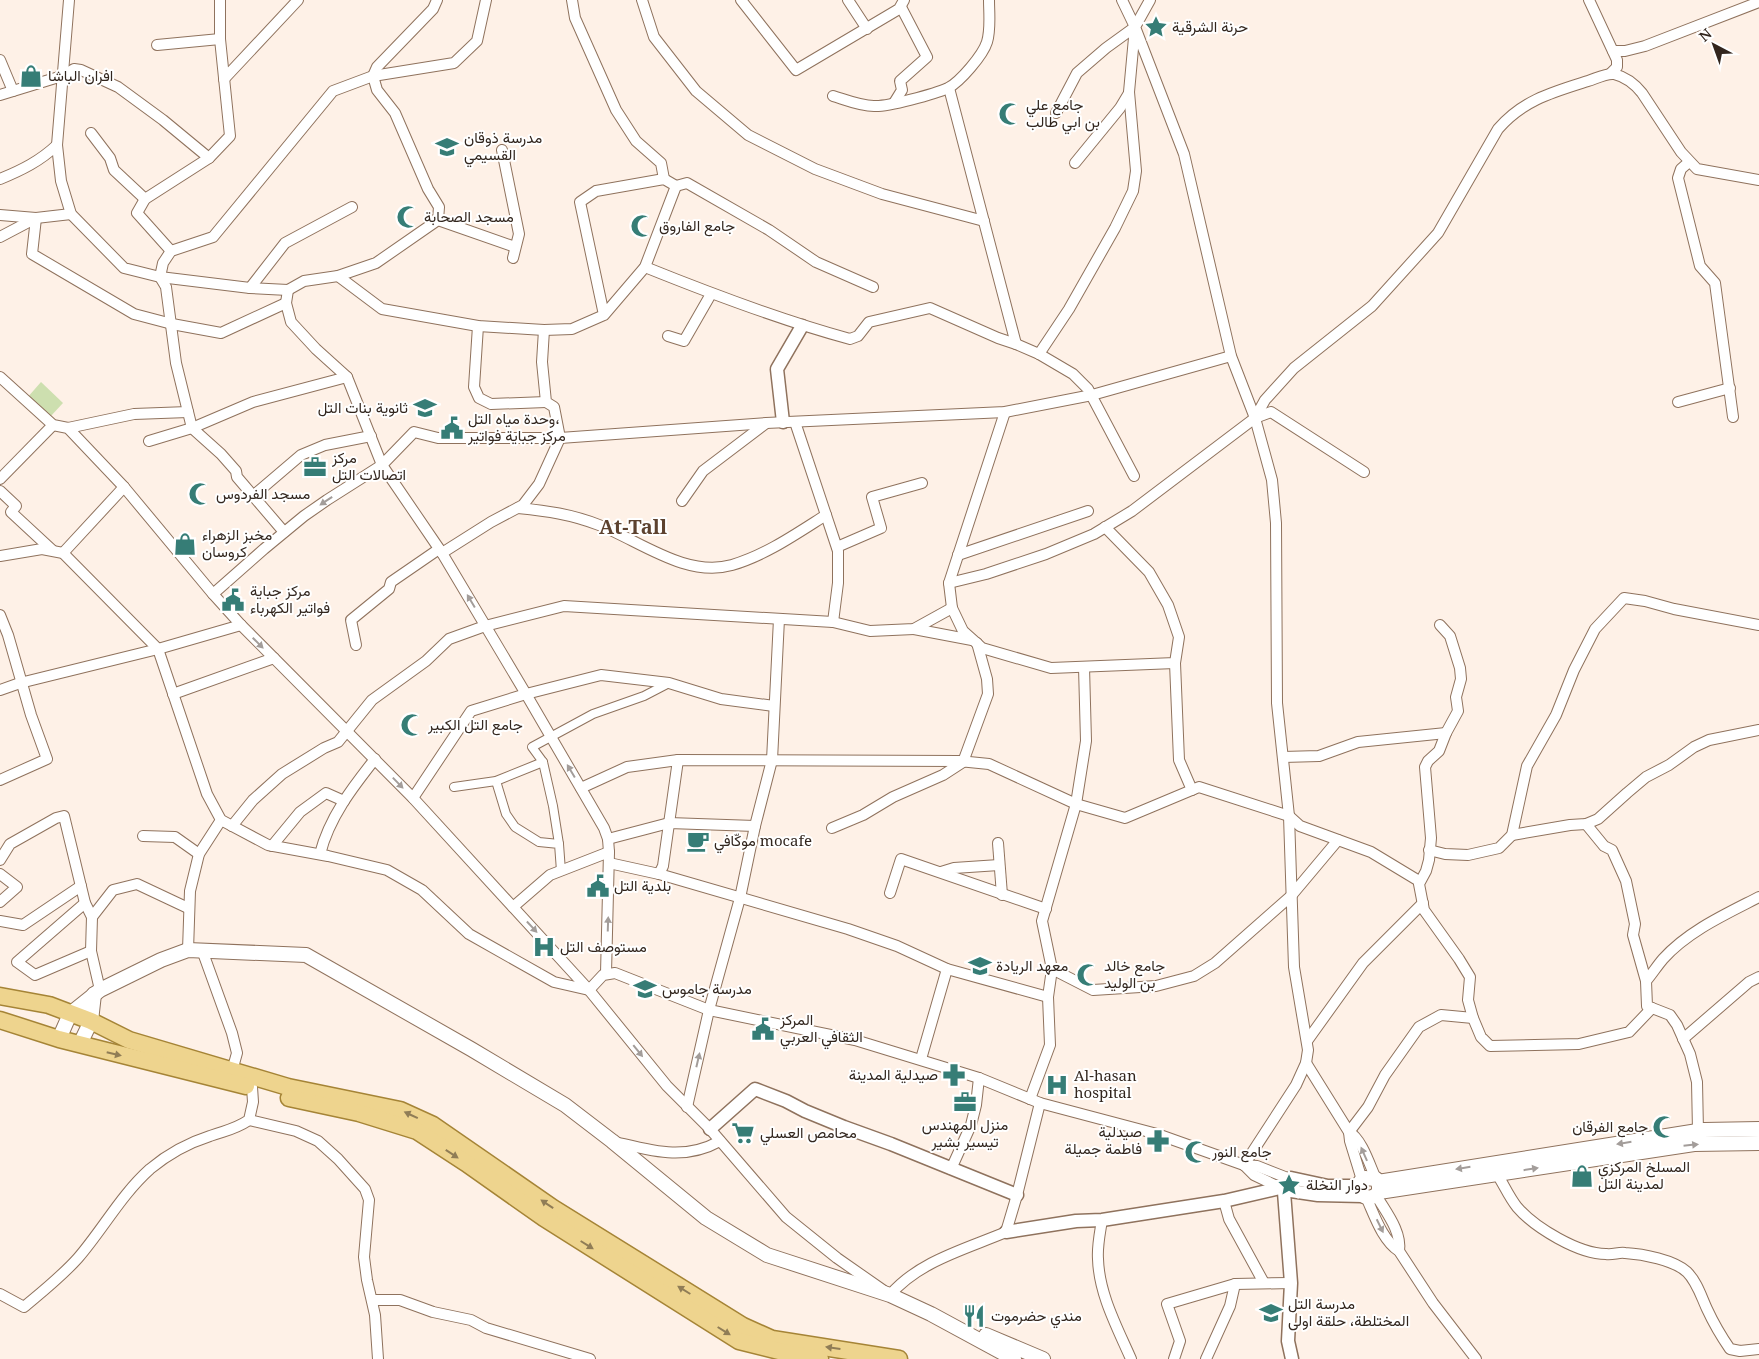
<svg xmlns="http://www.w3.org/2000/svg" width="1759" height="1359" font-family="'Noto Serif',Vazirmatn,serif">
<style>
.green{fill:#cddfaf}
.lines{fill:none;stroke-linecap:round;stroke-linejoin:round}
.pedestrian-casing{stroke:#8f725d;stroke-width:10}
.minor-casing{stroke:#8f725d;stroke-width:12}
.tertiary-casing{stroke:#8f725d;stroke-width:15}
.secondary-casing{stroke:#8f725d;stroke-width:16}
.primary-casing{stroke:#a58436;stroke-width:19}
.pedestrian{stroke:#fff;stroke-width:8}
.minor{stroke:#fff;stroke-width:10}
.tertiary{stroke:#fff;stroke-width:12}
.secondary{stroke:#fff;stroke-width:14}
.primary{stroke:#eed48e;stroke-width:16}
.oneway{fill:#a39d9a}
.oneway2{fill:#907d56}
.labels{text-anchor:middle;stroke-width:4;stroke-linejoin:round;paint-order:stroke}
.poi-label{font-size:15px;fill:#32261e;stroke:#fff;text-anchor:start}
.district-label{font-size:20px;font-weight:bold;fill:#5d422f;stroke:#fff}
</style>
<rect width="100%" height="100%" fill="#fef1e7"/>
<polygon class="green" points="41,382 63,403 50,417 27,398"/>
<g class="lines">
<defs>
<g id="pedestrian">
<polyline points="543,762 553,806 559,844"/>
<polyline points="496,781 506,814 515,827 539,842 559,844 561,871"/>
<polyline points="454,787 496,781 543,762 532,747 593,714 644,696 669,683"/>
</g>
<g id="minor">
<polyline points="69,0 57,145 61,181 71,214 124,268 160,277 250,288 288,290 304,281 338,276 376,263 438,220 439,207 428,189 395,113 377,90 373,76 377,67 433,9 437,0"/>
<polyline points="572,0 575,18 616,110 636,141 661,163 664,179"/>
<polyline points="642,0 654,37 696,91 748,135 815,169 882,194 984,221"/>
<polyline points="741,0 796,70 899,9 904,0"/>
<polyline points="848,0 867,29"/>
<polyline points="1150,0 1135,27 1184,154 1231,356 1255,418 1272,480 1276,523 1277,703 1289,816 1294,967 1308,1050 1306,1063 1296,1085 1244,1165"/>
<polyline points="1589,0 1617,60 1617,67 1611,73"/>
<polyline points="157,45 220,39"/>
<polyline points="1613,51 1625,51 1645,46 1759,2"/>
<polyline points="0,60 13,91"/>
<polyline points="224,79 298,0"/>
<polyline points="949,88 1016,344"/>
<polyline points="0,95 62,76 74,69 81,70 118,87 163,120 209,158"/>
<path d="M833,96C846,100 860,106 874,106C887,107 935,94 948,88C960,82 983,55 987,42C991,29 989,13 989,0"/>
<polyline points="894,103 902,90 900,81 927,57 901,7"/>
<polyline points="1056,113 1077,73 1106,48 1135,27"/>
<polyline points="91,133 110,158 114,170 145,199"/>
<polyline points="502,150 519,234 513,258"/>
<polyline points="1689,162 1681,169 1678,178 1700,266 1715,283 1733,417"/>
<polyline points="1075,163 1120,108 1129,93"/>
<path d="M0,179C22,170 40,161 57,145"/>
<polyline points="676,186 687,183 769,230 816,262 873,287"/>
<polyline points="0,215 36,218 32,254 134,314 172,324 221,333 286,303"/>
<polyline points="438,220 515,247"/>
<polyline points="0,237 36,218 71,214"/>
<polyline points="171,251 137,213 145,199 209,158 230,136 220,39 220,0"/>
<path d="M645,267C712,294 780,320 850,339L858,336L869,322L930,308L998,338L1016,344L1039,354L1073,374L1088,389L1134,476"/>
<polyline points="338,276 382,309 478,326 544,330 572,329 604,315 645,267 676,186 664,179 596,191 580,202 604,315"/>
<polyline points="250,288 285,243 352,207"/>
<polyline points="288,290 286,303 291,322 316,349 347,377 382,465 442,553 526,694 604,828 608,839 609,852 606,973"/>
<polyline points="478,326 474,387 479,398 491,404 546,402"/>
<polyline points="668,336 684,341 711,294"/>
<polyline points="1039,354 1069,309 1115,228 1133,191 1136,171 1129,92 1135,27 1122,0"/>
<path d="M0,377L53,425L68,428L124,487L213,594L241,625L413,798L589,990L667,1086L710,1129L786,1217L837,1258L890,1295C919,1261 966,1249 1006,1232L1017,1195L1040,1103"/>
<polyline points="1678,402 1730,388"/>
<polyline points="1005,412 949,583 952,608 963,631 982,648 1051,668 1175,663 1179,637 1168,605 1149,572 1105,527"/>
<path d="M1255,418L1265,400L1294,368L1372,306L1438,233L1498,129C1523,100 1553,92 1588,81C1595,79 1606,73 1614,74C1626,77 1634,83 1642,93L1681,152L1697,169L1759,180"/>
<polyline points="795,422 838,551 838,583 833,622"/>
<polyline points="68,428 134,414 188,412"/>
<polyline points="149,441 192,428 253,402 347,377"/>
<polyline points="0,479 53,425"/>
<polyline points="0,491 16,506 11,512 52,550"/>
<polyline points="253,496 301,455 325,445 371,436"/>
<polyline points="682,501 703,471 765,424"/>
<path d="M518,508C547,511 571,514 599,525C640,541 686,578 732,565C766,555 796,534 826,515"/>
<polyline points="284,532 237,477 236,471 221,454 192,428 176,363 166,287 160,277 163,263 171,251 213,237 333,91 373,76 454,63 477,41 486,0"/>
<polyline points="837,547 881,528 872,497 922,483"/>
<polyline points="63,553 124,487"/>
<polyline points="442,553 491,522 523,505 539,484 560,438 554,407 546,402 542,362 544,330"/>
<polyline points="958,555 1088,511"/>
<polyline points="0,556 42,549 63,553 158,649 207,794 221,820 268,845 328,856 387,870 422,890 469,934 554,982 589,990 603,975 615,973 709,1010 855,1040 979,1078 1040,1103 1157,1134 1244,1165 1257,1166 1285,1177"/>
<polyline points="949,583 986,574 1046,554 1094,534 1132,511 1255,418 1271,412 1364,472"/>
<polyline points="213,594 264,549 304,516 327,500 382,465 414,432 438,438 560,438 766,423 1005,412 1092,395 1231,356"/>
<polyline points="0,615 8,635 31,715 47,759 0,780"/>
<polyline points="1440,625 1450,636 1460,668 1461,679 1456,697 1458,711 1446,733 1439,751 1428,761 1425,767 1431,838 1429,860 1426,871 1419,884 1424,910 1459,959 1470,977 1468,1000 1473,1018 1481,1037 1490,1046 1579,1044 1629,1032 1652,1008"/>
<polyline points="914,629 972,640"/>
<polyline points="356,645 351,620 389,589 391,582 439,549"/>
<polyline points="1175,663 1179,760 1192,790"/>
<polyline points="0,690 20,683 158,649 241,625"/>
<polyline points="173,694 274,658"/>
<polyline points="1283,757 1319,756 1358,742 1446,733"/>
<polyline points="581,788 627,767 678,760 959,761 989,764 1076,804 1125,818 1199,787 1289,816 1300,826 1371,852 1419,881"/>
<polyline points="413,798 471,711 526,694 601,675 669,683 721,699 774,706"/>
<polyline points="1586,824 1604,846 1612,850 1626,881 1635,924 1633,935 1646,981"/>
<polyline points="232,826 253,800 282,774 324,748 338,742 372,700 426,661 449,639 485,626 564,606 833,622 870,631 914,629 952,608"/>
<polyline points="832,828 863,815 893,797 943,775 963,762 988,694 987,679 977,643"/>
<polyline points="1512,835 1570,825 1586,824 1598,819 1627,793 1646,777 1669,765 1694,747 1709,740 1759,730"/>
<polyline points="143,836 175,837 199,854"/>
<polyline points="608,839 669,823 755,826"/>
<polyline points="998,843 1002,895"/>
<polyline points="272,846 300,812 326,793 344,801"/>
<polyline points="1429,850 1445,854 1468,855 1499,848 1512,835 1527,766 1556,715 1574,670 1595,629 1624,598 1645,601 1674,609 1759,625"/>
<path d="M320,854C329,818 352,788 375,759"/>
<polyline points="0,860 10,844 56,818 64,816 85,903 92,917 113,890 137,884 188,908"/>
<polyline points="609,863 659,874 848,929 897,946 947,969 1048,997"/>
<polyline points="941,872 954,868 999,865"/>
<polyline points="0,874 17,887 0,902"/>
<polyline points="659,874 663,866 678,760"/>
<polyline points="890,893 901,859 1046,909"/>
<polyline points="85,903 17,962 35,975 91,951"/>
<polyline points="513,907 550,875 609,852"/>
<polyline points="92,917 91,951 100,990"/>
<polyline points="0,921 23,925 81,886"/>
<polyline points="188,950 190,891 199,854 221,820"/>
<polyline points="202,950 232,1033 237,1053 232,1071"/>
<polyline points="1052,969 1093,990 1156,986 1194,976 1215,963 1291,896 1338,840"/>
<polyline points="1683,1039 1749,982 1759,977"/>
<polyline points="1307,1041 1363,963 1423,903"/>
<polyline points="921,1059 947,969"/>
<path d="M1306,1063L1349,1132C1362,1139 1370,1166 1376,1179"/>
<polyline points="1030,1099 1050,1045 1048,997 1052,969 1042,921 1076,804 1086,741 1084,667"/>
<polyline points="687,1107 709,1010 740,898 755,826 772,760 779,619"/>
<polyline points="249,1120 296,1131 318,1141 338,1159 365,1189 369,1200 364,1257 367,1280 375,1315 378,1359"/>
<path d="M1698,1131L1697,1082L1690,1054L1677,1025L1670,1015L1647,1006L1646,981C1652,974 1657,966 1663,959C1688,931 1726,914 1759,897"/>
<path d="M615,1142C653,1151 684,1161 720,1141"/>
<polyline points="1244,1165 1254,1175 1279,1187"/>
<polyline points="951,1169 971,1125 976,1105 979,1078"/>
<path d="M1497,1174C1504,1185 1509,1197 1517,1207C1535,1228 1579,1254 1606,1254C1613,1255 1619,1252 1625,1253C1643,1254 1674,1260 1687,1272C1697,1282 1701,1296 1707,1309C1713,1322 1721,1336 1730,1349L1740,1351L1759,1349"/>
<polyline points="1362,1180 1350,1141 1349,1132 1368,1107 1385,1075 1419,1027 1441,1015 1473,1018"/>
<path d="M1376,1195C1385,1211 1402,1231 1399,1251"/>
<path d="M1366,1197C1374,1214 1382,1240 1399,1251L1433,1303L1476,1359"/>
<polyline points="1224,1201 1229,1219 1264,1283"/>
<path d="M1102,1220C1100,1233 1097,1246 1098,1259C1099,1294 1117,1327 1131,1359"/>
<path d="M0,1294L24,1307C43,1291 62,1276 78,1258C103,1229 121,1195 150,1169C168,1154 188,1143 210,1136C226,1130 234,1130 249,1120L253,1102L252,1087"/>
<polyline points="372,1300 400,1300 433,1312 471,1320 486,1328 590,1359"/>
<polyline points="1174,1359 1180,1341 1167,1304 1235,1284 1291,1283"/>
<polyline points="1206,1359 1230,1306 1235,1284"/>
</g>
<g id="tertiary">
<polyline points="783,422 777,369 802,326"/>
<polyline points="710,1129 755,1089 786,1101 805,1111 844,1127 891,1144 1017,1195"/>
<polyline points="1291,1178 1328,1186 1359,1186"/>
<polyline points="1291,1191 1318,1195 1363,1196"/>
<polyline points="1284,1192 1291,1283 1288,1341 1292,1359"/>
<polyline points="1006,1232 1076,1221 1102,1220 1224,1201 1280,1188"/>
</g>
<g id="secondary">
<polyline points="59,1039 70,1014 100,990 161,960 188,950 306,955 471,1049 565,1105 612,1141 706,1218 767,1255 890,1295 931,1314 1014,1359"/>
<polyline points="80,1044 91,1021 94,994"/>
<polyline points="1378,1182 1704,1130 1759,1129"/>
<path d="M1379,1192V1185L1376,1179L1365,1178L1360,1182V1193C1366,1199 1373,1199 1379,1192L1694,1144L1759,1143"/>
<polyline points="986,1335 1043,1359"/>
</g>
<g id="primary">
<polyline points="0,996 49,1005 91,1021 129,1040 288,1087 400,1110 433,1125 553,1208 743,1326 772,1339 899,1359"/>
<polyline points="0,1020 59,1039 246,1086"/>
<polyline points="289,1098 359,1113 417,1131 466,1163 544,1218 739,1341 787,1353 820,1359"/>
</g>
</defs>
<use href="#pedestrian" class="pedestrian-casing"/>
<use href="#minor" class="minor-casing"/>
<use href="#tertiary" class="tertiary-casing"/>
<use href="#secondary" class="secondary-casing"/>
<use href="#primary" class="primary-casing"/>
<use href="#pedestrian" class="pedestrian"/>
<use href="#minor" class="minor"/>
<use href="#tertiary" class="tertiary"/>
<use href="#secondary" class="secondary"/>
<use href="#primary" class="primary"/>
</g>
<defs><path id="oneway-solid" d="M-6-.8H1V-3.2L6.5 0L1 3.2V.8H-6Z" transform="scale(1.25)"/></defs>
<g class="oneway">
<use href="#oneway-solid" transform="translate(326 501) rotate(146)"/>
<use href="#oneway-solid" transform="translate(471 601) rotate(-121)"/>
<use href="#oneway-solid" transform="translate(258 643) rotate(45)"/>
<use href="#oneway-solid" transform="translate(571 771) rotate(-121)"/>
<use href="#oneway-solid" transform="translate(398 783) rotate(46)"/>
<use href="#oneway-solid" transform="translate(608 924) rotate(-88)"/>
<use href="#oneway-solid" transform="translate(532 927) rotate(47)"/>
<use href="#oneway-solid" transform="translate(638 1051) rotate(51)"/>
<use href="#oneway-solid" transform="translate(698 1060) rotate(-77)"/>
<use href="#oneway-solid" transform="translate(1624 1143) rotate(171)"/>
<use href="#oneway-solid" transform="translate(1691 1145) rotate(-6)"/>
<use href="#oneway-solid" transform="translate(1364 1154) rotate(-114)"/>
<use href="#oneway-solid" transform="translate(1463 1168) rotate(171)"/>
<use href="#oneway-solid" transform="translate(1531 1169) rotate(-9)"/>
<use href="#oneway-solid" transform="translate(1380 1226) rotate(64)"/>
</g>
<g class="oneway2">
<use href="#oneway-solid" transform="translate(114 1054) rotate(13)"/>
<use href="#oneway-solid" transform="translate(411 1115) rotate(-155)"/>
<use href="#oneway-solid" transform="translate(452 1154) rotate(33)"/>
<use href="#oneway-solid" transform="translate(547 1204) rotate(-146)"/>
<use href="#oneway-solid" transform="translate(587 1245) rotate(32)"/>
<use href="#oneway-solid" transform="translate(684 1290) rotate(-148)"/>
<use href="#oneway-solid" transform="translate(724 1331) rotate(32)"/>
<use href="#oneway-solid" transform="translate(833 1348) rotate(-172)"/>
</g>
<defs>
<symbol id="sight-bare" viewBox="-9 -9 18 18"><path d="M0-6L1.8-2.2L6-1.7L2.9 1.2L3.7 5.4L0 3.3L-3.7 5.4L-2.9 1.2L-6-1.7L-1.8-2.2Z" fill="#367d76" stroke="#fff" stroke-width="2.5" paint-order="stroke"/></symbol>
<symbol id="shop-bare" viewBox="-9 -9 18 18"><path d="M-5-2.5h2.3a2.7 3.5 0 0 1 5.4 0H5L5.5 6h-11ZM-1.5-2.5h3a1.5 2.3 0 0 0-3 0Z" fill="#367d76" stroke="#fff" stroke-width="2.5" paint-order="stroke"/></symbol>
<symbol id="mosque-bare" viewBox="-9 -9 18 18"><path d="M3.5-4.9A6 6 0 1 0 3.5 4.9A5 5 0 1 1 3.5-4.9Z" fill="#367d76" stroke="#fff" stroke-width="2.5" paint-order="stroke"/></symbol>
<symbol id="school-bare" viewBox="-9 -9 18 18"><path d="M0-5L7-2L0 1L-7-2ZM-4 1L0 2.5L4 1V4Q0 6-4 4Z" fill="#367d76" stroke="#fff" stroke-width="2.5" paint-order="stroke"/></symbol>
<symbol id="civic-bare" viewBox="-9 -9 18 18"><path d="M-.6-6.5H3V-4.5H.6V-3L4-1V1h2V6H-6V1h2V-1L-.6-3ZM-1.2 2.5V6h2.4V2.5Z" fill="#367d76" stroke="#fff" stroke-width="2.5" paint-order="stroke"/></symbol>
<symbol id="office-bare" viewBox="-9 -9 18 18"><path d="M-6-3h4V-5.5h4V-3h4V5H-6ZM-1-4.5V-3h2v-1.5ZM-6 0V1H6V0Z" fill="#367d76" stroke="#fff" stroke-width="2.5" paint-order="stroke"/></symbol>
<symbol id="cafe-bare" viewBox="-9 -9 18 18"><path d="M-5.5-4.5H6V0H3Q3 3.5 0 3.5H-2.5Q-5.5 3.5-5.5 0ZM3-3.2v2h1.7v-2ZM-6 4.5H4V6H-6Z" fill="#367d76" stroke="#fff" stroke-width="2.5" paint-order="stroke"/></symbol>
<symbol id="hospital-bare" viewBox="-9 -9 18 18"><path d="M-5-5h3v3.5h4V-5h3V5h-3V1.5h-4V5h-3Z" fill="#367d76" stroke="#fff" stroke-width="2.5" paint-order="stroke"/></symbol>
<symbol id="pharmacy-bare" viewBox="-9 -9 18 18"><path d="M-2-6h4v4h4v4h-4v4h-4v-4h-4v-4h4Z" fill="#367d76" stroke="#fff" stroke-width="2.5" paint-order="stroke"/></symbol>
<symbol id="supermarket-bare" viewBox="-9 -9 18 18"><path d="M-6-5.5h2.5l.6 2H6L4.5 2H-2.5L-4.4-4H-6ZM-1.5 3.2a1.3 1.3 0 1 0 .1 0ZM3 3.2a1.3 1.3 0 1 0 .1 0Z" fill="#367d76" stroke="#fff" stroke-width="2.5" paint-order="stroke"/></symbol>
<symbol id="restaurant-bare" viewBox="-9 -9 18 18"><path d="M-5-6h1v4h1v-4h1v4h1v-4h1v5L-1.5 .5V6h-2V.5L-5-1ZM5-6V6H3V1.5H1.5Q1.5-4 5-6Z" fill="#367d76" stroke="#fff" stroke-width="2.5" paint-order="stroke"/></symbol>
</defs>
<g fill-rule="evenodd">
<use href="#sight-bare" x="1140" y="11" width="32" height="32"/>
<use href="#shop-bare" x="15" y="60" width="32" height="32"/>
<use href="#mosque-bare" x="994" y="98" width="32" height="32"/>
<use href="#school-bare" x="431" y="131" width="32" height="32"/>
<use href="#mosque-bare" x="392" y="201" width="32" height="32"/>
<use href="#mosque-bare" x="626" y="210" width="32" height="32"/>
<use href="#school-bare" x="409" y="392" width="32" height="32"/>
<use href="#civic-bare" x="436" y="412" width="32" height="32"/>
<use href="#office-bare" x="299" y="451" width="32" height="32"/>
<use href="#mosque-bare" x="184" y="478" width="32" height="32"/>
<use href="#shop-bare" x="169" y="528" width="32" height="32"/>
<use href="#civic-bare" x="217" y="584" width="32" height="32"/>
<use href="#mosque-bare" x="396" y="709" width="32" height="32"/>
<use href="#cafe-bare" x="682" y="825" width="32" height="32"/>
<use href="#civic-bare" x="582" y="870" width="32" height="32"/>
<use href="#hospital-bare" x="528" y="931" width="32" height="32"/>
<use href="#school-bare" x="964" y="950" width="32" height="32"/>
<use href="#mosque-bare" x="1072" y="959" width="32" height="32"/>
<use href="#school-bare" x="629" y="973" width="32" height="32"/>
<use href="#civic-bare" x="747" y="1013" width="32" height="32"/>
<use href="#pharmacy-bare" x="938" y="1059" width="32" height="32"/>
<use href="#hospital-bare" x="1041" y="1069" width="32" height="32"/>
<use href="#office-bare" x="949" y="1086" width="32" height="32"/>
<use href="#mosque-bare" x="1648" y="1111" width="32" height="32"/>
<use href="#supermarket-bare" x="727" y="1117" width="32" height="32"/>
<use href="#pharmacy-bare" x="1142" y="1125" width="32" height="32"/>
<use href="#mosque-bare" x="1180" y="1136" width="32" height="32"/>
<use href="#shop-bare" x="1566" y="1160" width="32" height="32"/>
<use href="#sight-bare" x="1273" y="1169" width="32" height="32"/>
<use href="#school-bare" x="1255" y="1297" width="32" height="32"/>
<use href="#restaurant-bare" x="958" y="1300" width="32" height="32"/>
</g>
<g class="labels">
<g class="poi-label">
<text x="1172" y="32">حرنة الشرقية</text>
<text x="48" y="81">افران الباشا</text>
<text x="1026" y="110">جامع علي<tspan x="1026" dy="17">بن ابي طالب</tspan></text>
<text x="464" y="143">مدرسة ذوقان<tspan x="464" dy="17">القسيمي</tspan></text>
<text x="424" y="222">مسجد الصحابة</text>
<text x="659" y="231">جامع الفاروق</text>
<text x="408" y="413" text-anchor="end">ثانوية بنات التل</text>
<text x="468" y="424">وحدة مياه التل،<tspan x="468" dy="17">مركز جباية فواتير</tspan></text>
<text x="332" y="463">مركز<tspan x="332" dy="17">اتصالات التل</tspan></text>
<text x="216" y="499">مسجد الفردوس</text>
<text x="202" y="540">مخبز الزهراء<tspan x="202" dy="17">كروسان</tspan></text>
<text x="250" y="596">مركز جباية<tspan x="250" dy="17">فواتير الكهرباء</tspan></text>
<text x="428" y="730">جامع التل الكبير</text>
<text x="714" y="846">موكّافي mocafe</text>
<text x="614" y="891">بلدية التل</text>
<text x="560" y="952">مستوصف التل</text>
<text x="996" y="971">معهد الريادة</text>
<text x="1104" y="971">جامع خالد<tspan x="1104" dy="17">بن الوليد</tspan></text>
<text x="662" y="994">مدرسة جاموس</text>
<text x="780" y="1025">المركز<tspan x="780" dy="17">الثقافي العربي</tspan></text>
<text x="938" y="1080" text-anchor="end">صيدلية المدينة</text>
<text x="1074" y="1081">Al-hasan<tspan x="1074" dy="17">hospital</tspan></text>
<text x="965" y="1130" text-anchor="middle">منزل المهندس<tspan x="965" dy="17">تيسير بشير</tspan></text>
<text x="1648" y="1132" text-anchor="end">جامع الفرقان</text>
<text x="1142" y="1137" text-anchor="end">صيدلية<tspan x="1142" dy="17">فاطمة جميلة</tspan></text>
<text x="760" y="1138">محامص العسلي</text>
<text x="1212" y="1157">جامع النور</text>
<text x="1598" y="1172">المسلخ المركزي<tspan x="1598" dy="17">لمدينة التل</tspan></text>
<text x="1306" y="1190">دوار النخلة</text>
<text x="1288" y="1309">مدرسة التل<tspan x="1288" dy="17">المختلطة، حلقة اولى</tspan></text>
<text x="991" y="1321">مندي حضرموت</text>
</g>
<g class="district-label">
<text x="633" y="534">At-Tall</text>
</g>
</g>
<g transform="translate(1714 45) rotate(319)" stroke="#ffffff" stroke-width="4" paint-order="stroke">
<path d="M0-4L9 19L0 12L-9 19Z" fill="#32261e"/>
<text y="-8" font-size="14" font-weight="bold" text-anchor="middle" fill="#32261e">N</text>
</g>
</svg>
